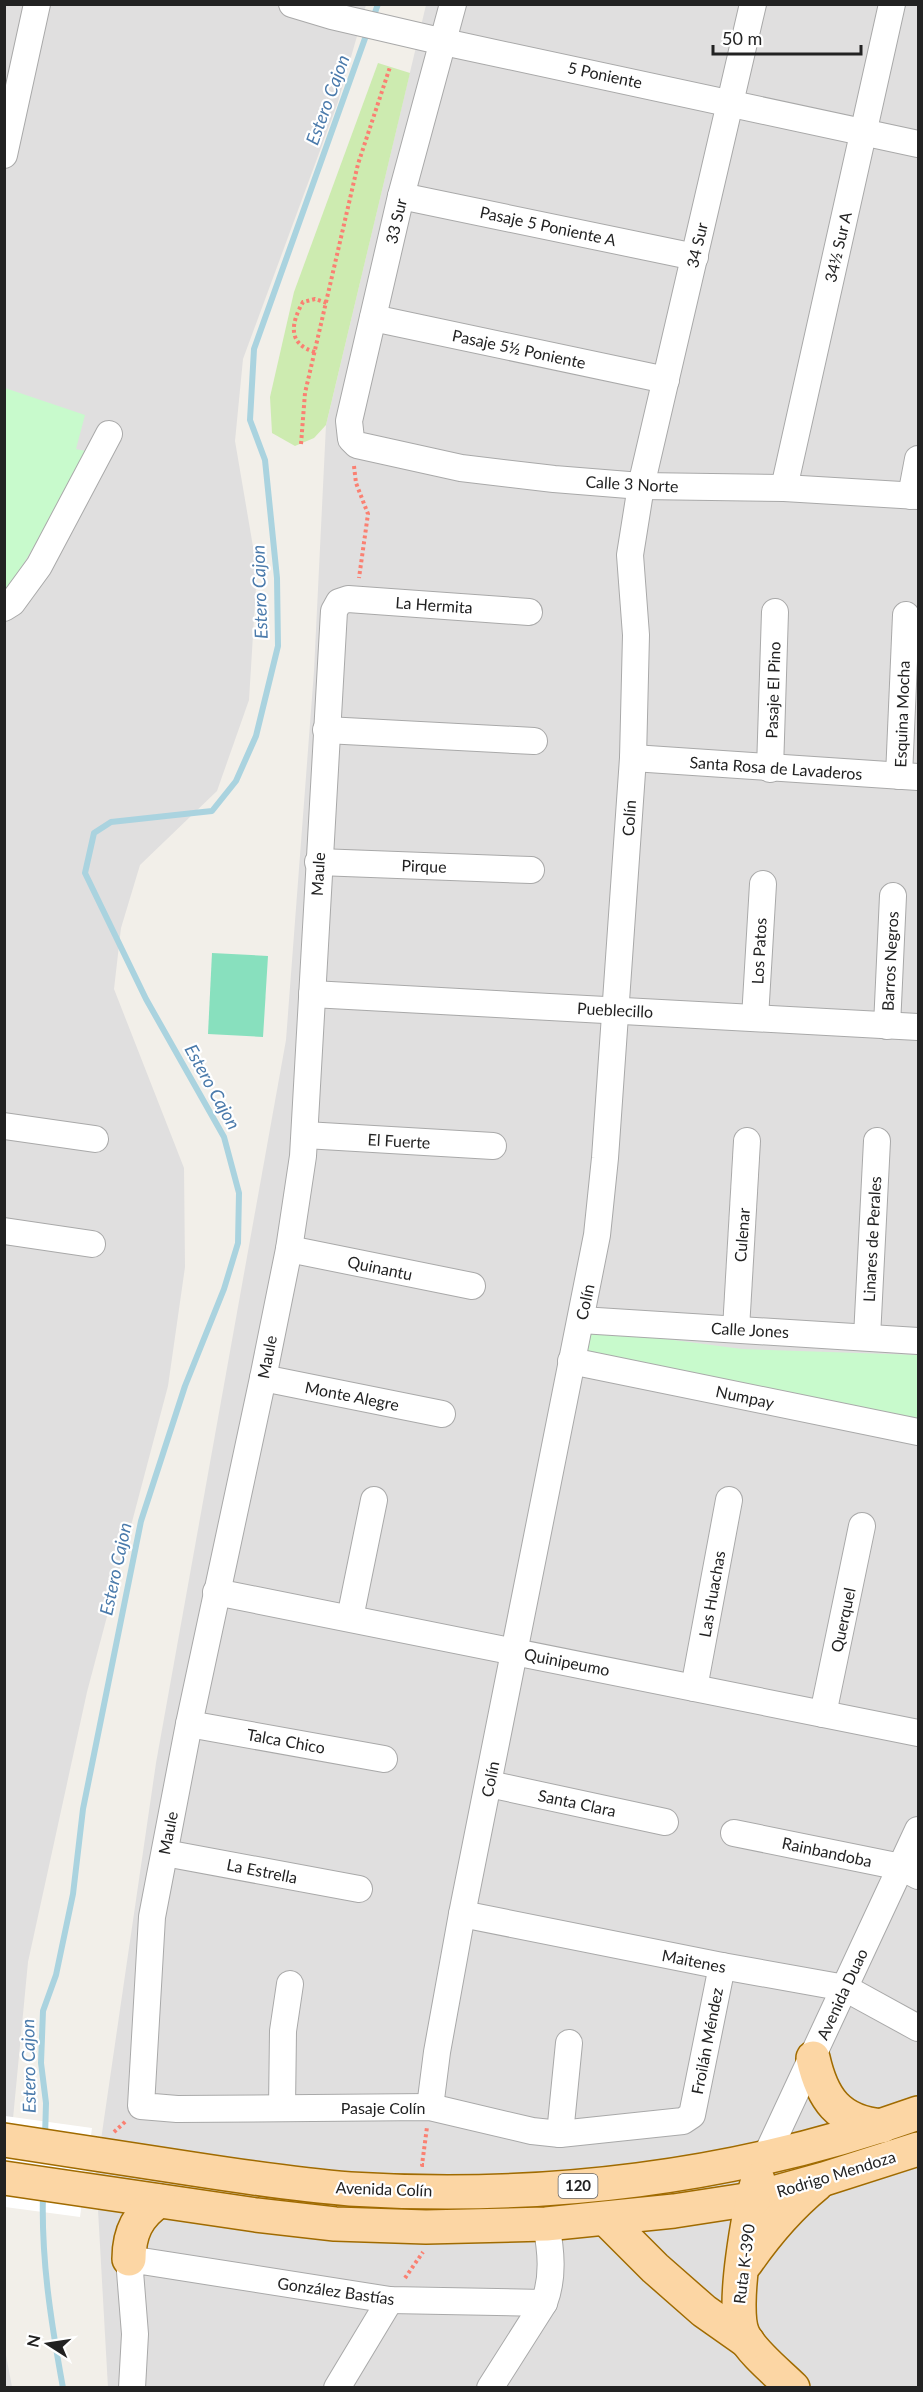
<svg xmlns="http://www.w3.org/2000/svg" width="923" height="2392" font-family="Lato,sans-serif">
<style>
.residential{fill:#e0dfdf}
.grass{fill:#cdebb0}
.park{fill:#c8facc}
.pitch{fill:#88e0be}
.pier{fill:#fff}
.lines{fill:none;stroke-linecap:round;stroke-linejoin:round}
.stream{stroke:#aad3df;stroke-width:6}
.minor-casing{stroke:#a9a9a9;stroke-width:28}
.major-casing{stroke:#a06b00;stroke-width:36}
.path{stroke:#fa8072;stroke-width:4;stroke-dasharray:3 3;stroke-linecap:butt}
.minor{stroke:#fff;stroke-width:26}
.major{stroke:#fcd6a4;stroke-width:33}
.labels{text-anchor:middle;stroke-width:4.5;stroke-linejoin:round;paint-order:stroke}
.shield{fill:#fff;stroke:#646464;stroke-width:1.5}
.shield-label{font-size:15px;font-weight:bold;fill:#222}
.street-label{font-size:16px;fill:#222;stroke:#fff}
.water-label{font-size:18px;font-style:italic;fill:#4a7aab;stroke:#fff}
</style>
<rect width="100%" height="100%" fill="#f2efe9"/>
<g class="residential">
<polygon points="5,5 366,5 338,102 243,359 235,441 257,570 249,700 217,791 140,865 121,928 114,989 184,1168 185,1267 168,1386 87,1692 28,1962 5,2202"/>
<polygon points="426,5 918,5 918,2387 108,2388 96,2174 156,1763 286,1040 314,671 326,425"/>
<polygon points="4,2350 5,2350 12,2387 5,2387"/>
</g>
<polygon class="grass" points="378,63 410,73 326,425 314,438 295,446 272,433 270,397 294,292"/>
<g class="park">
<polygon points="5,388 85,415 76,449 90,452 5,595"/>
<polygon points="590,1329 742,1349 918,1355 918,1425 584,1356"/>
</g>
<polygon class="pitch" points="212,953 268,956 263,1037 208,1034"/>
<polygon class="pier" points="5,2116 92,2128 80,2217 5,2207"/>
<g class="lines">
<g class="stream">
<polyline points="372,21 378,4"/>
<polyline points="45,2138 46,2103 41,2063 43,2011 56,1975 73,1894 83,1809 141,1521 185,1386 224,1289 238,1243 239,1193 224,1137 146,999 85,873 94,833 111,822 212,811 236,781 256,736 278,646 277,578 265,460 250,420 254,349 368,30"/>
<path d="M43,2193C41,2259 51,2322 63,2388"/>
</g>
<defs>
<g id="minor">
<polyline points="292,4 332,16 444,42 918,144"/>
<polyline points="453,4 401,196 349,421 351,439 357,445 461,468 554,479 641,486 784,488 918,496"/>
<polyline points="4,155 37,4"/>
<polyline points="401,196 695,257"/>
<polyline points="373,318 666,380"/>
<polyline points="784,488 892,4"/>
<polyline points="911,496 918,459"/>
<polyline points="4,608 12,603 39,566 109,434"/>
<polyline points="529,612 348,599 339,602 334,611 303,1156 289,1249 263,1378 189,1724 152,1917 141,2106 177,2109 430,2107 532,2131 560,2134 683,2121 692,2115 722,1966"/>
<polyline points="326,730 534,741"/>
<polyline points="633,758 918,777"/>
<polyline points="770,769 775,612"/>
<polyline points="899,776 906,615"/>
<polyline points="318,862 531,870"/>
<polyline points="312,994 918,1027"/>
<polyline points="755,1018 763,884"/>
<polyline points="887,1026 893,896"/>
<polyline points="4,1126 95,1139"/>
<polyline points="305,1135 493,1146"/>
<polyline points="4,1231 92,1244"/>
<polyline points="289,1249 472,1286"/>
<polyline points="581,1320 918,1341"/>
<polyline points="736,1329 747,1141"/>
<polyline points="867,1337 877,1141"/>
<polyline points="571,1361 918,1432"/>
<polyline points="263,1378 442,1414"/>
<polyline points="216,1592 918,1733"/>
<polyline points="350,1618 374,1500"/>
<polyline points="694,1688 729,1500"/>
<polyline points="823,1714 862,1526"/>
<polyline points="189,1724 384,1759"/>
<polyline points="489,1784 665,1822"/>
<polyline points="734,1833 901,1867 918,1876"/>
<polyline points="165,1853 359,1889"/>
<polyline points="462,1914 722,1966 845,1988 918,2028"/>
<polyline points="430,2107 437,2052 462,1914 597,1235 605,1158 633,758 636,635 630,555 641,486 753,4"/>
<polyline points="282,2108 283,2031 290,1984"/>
<polyline points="560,2134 569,2043"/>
<polyline points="765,2158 918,1830"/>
<polyline points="132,2388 135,2334 129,2259 390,2300 544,2303"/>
<polyline points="337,2388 390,2300"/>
<path d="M490,2388L544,2303C554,2277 551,2250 546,2224"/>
</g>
<g id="major">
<path d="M813,2058C822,2098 838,2122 882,2126"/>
<path d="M4,2140C67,2150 130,2159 193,2169C245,2177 298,2185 350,2189C542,2201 737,2178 918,2113"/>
<polyline points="4,2178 256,2215 335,2224 426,2227 546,2224 674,2211 752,2199 824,2179 918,2149"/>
<path d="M758,2180C749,2209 731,2308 743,2334C751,2352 779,2374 793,2388"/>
<polyline points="606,2219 655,2268 704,2311 748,2342"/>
<path d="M129,2259C129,2234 137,2215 159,2201"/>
<path d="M746,2263C766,2234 789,2207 817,2184"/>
</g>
</defs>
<use href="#minor" class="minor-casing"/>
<use href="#major" class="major-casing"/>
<g class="path">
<path d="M315,352C287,344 291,323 303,302L315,299L327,303"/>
<polyline points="301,444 305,393 358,164 390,67"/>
<polyline points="354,466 356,483 368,514 359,578"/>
<polyline points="114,2132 126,2121"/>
<polyline points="424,2165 422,2165 427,2127"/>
<polyline points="405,2278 423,2252"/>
</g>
<use href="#minor" class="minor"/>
<use href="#major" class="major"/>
</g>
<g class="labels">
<rect class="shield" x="558.5" y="2174" width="39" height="24" rx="4.5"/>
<g class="shield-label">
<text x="578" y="2191">120</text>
</g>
<g class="street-label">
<text transform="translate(605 75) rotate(12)" y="6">5 Poniente</text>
<text transform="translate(396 221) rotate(-77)" y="6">33 Sur</text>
<text transform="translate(548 226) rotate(12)" y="6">Pasaje 5 Poniente A</text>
<text transform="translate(697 245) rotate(-77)" y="6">34 Sur</text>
<text transform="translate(838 247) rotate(-77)" y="6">34½ Sur A</text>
<text transform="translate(519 349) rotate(12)" y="6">Pasaje 5½ Poniente</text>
<text transform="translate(632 484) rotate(3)" y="6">Calle 3 Norte</text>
<text transform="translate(434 605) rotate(4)" y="6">La Hermita</text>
<text transform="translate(773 690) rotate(-88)" y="6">Pasaje El Pino</text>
<text transform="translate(902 714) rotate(-88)" y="6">Esquina Mocha</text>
<text transform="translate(776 768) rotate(4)" y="6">Santa Rosa de Lavaderos</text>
<text transform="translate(629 818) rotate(-86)" y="6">Colín</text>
<text transform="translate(424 866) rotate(2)" y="6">Pirque</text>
<text transform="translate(318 874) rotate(-87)" y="6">Maule</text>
<text transform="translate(759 951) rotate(-87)" y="6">Los Patos</text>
<text transform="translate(890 961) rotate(-87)" y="6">Barros Negros</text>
<text transform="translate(615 1010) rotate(3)" y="6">Pueblecillo</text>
<text transform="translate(399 1141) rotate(3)" y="6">El Fuerte</text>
<text transform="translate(742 1235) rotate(-86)" y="6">Culenar</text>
<text transform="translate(872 1239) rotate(-87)" y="6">Linares de Perales</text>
<text transform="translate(380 1268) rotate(12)" y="6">Quinantu</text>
<text transform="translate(585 1302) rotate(-78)" y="6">Colín</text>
<text transform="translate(750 1330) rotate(3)" y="6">Calle Jones</text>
<text transform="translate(267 1357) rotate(-79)" y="6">Maule</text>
<text transform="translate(352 1396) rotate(11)" y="6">Monte Alegre</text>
<text transform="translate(745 1397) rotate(12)" y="6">Numpay</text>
<text transform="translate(712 1594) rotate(-80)" y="6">Las Huachas</text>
<text transform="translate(843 1620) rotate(-78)" y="6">Querquel</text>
<text transform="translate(567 1662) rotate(11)" y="6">Quinipeumo</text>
<text transform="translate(286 1741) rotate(10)" y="6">Talca Chico</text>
<text transform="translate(490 1779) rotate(-79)" y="6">Colín</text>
<text transform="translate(577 1803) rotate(12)" y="6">Santa Clara</text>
<text transform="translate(168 1833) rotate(-79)" y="6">Maule</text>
<text transform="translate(827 1852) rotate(12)" y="6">Rainbandoba</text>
<text transform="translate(262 1871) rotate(11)" y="6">La Estrella</text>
<text transform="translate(694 1961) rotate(11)" y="6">Maitenes</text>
<text transform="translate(842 1994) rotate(-65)" y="6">Avenida Duao</text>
<text transform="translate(707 2041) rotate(-79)" y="6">Froilán Méndez</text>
<text x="383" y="2114">Pasaje Colín</text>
<text transform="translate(836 2174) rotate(-17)" y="6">Rodrigo Mendoza</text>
<text transform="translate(384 2189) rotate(2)" y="6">Avenida Colín</text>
<text transform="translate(744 2264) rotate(-83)" y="6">Ruta K-390</text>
<text transform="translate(336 2291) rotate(8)" y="6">González Bastías</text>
</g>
<g class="water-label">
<text transform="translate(328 100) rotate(-70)" y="6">Estero Cajon</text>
<text transform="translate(260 592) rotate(-92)" y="6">Estero Cajon</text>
<text transform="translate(212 1087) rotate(61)" y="6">Estero Cajon</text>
<text transform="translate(116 1569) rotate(-78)" y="6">Estero Cajon</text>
<text transform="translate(29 2066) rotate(-91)" y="6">Estero Cajon</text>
</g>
</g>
<rect width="923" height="2392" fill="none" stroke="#222222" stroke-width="12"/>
<g transform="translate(48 2344) rotate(282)" stroke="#ffffff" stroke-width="4.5" paint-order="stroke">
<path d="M0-4.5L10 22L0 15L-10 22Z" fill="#222222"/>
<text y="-9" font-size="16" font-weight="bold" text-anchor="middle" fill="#222222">N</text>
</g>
<path d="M713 45v9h148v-9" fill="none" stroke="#222222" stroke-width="3"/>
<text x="722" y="45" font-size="18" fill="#222222" stroke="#ffffff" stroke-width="4.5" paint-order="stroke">50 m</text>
</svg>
